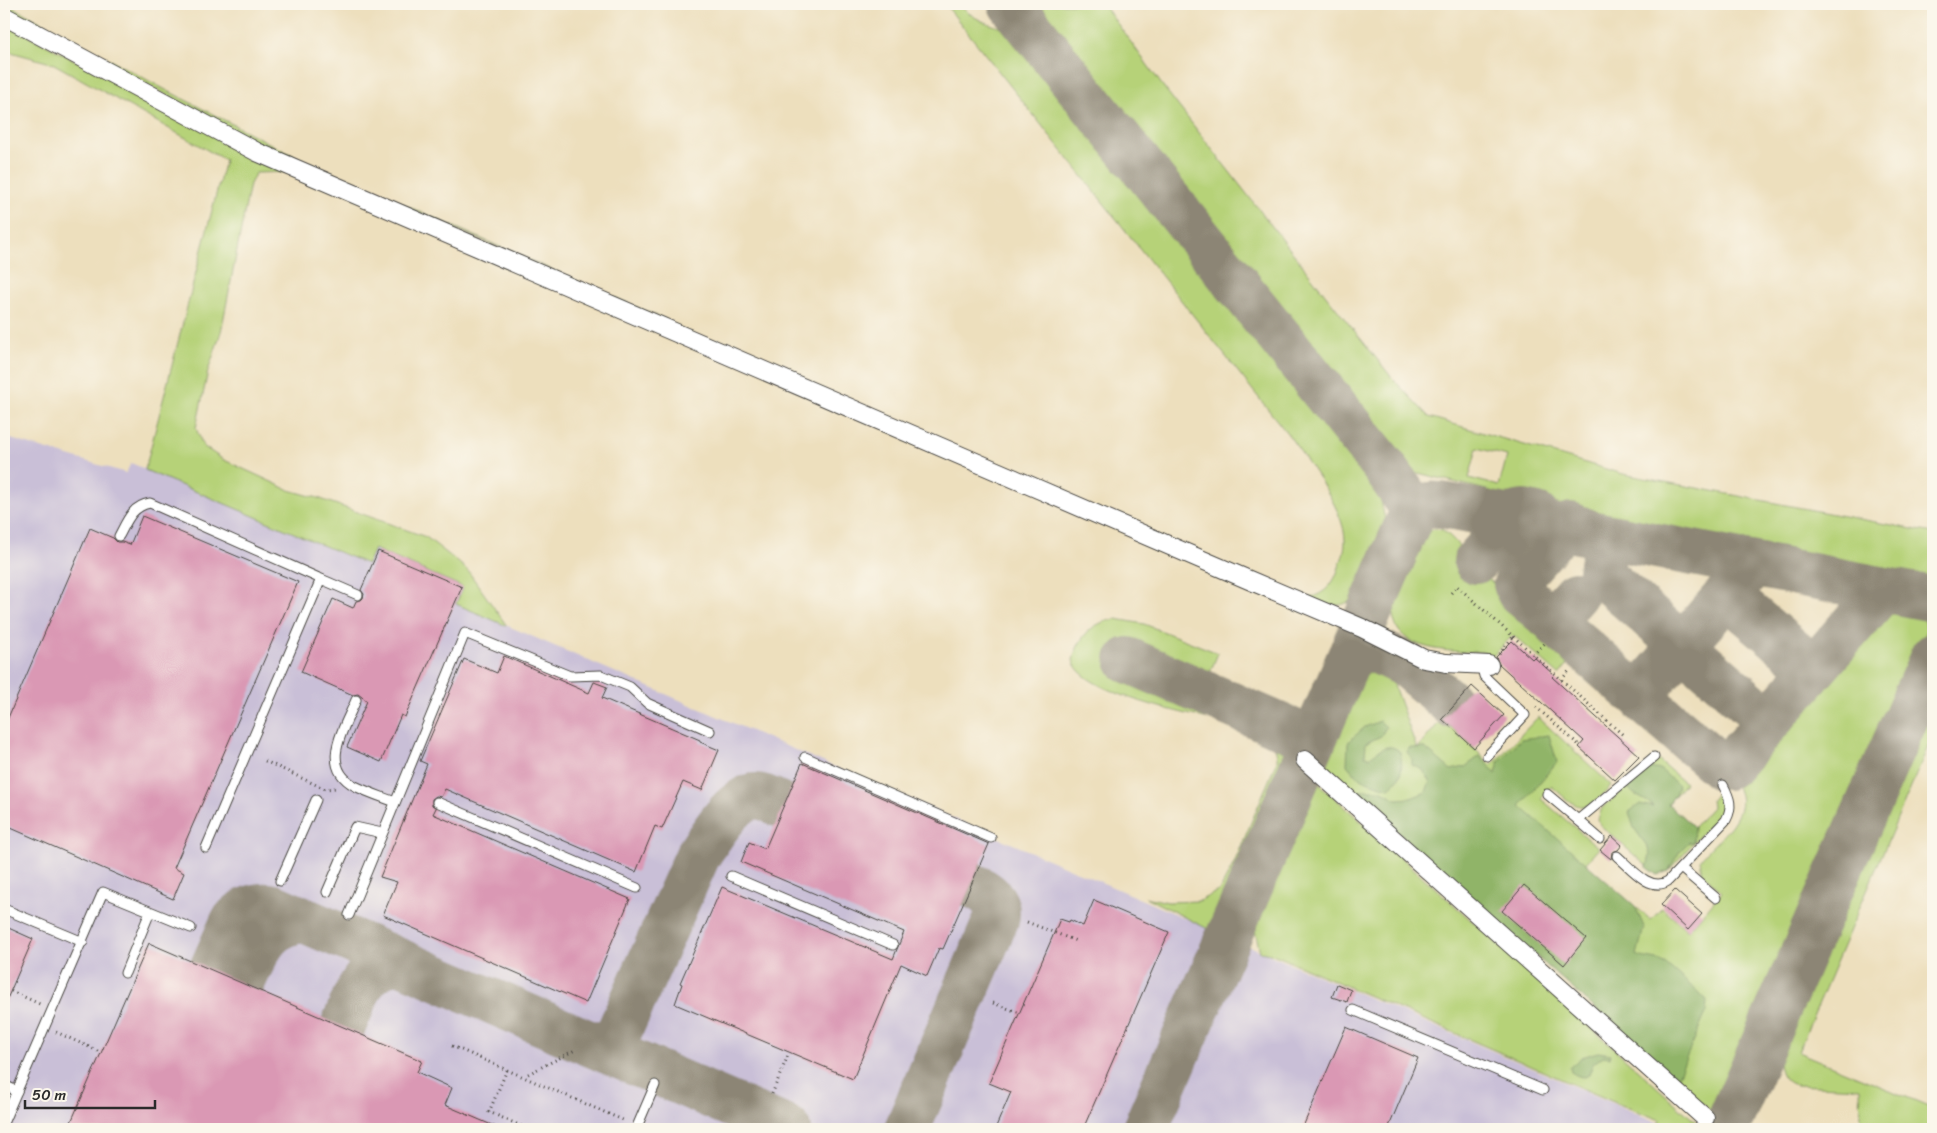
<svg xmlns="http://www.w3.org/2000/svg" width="1937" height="1133" font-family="Sriracha,sans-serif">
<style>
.industrial{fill:#c9bfd7}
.green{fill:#b6d278;stroke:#707e52;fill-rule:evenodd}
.forest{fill:#90b468;stroke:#5e704a}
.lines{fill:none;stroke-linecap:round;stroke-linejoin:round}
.taxiway{stroke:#8c8574;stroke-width:46}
.building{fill:#da98b4}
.lane-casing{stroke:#484641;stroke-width:11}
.street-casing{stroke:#484641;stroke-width:20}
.path{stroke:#484641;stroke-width:3;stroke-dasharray:1 4;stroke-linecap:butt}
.lane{stroke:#fff;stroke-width:9}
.street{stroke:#fff;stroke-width:18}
</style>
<rect width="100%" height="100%" fill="#fbf7ec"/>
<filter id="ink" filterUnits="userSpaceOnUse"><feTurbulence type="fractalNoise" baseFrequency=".02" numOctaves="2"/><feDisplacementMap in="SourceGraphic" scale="10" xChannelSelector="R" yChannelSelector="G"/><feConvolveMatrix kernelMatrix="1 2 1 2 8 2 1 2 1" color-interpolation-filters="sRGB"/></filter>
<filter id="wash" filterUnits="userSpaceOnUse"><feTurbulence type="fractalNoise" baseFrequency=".0096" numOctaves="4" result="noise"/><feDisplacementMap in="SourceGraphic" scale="20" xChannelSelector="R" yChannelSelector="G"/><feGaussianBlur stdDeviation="1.12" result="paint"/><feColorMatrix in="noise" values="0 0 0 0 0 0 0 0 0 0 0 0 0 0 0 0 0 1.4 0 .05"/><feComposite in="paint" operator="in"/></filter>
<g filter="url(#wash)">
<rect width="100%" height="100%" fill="#eddfbd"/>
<polygon class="industrial" points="4,437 126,473 131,463 366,564 373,548 464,587 457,604 1659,1123 1656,1129 4,1129"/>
<g class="green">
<polygon points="4,4 7,4 166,90 300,159 666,320 253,141 4,8"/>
<path d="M945,4H961C972,23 1003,27 1023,34L1371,465L1369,468L1380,495L1386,525L1358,593C1345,611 1326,606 1309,598C1326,593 1334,584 1339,567C1342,559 1345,550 1345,541C1345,509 1308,463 1290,437Z"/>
<path d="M1037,4H1103L1165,89L1328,298L1393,379L1429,417L1623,474L1933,533V585L1603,522L1563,509L1410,471L1388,453L1386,454L1092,93L1096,82L1038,10ZM1477,448L1507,456L1499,486L1469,478Z"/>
<polygon points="4,23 287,172 256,173 250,184 221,332 208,371 196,428 203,446 222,459 289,490 318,498 426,537 458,562 468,571 507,626 456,604 463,587 374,549 367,564 145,470 225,160 54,64 4,50"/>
<path d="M1434,529L1443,530L1452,538L1567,665L1559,675L1513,635L1491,658L1485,652C1456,652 1393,653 1393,612C1393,595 1413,555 1421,540L1428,532Z"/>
<path d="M1896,605L1923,611L1927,630L1721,1105L1712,1112L1324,768L1361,680C1367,671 1375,669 1385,673L1393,683L1417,749L1442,719L1492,765L1538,717L1611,785C1604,796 1588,812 1574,804C1566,800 1559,792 1551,786L1541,799L1599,848L1586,863L1587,865L1651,920L1662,908L1688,931L1722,892L1703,874L1700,860C1713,842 1746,821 1740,795C1738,788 1734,782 1731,777L1873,617L1884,609Z"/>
<path d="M1116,619L1144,624L1218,653L1205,685L1130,650L1128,660L1122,667L1263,729C1276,736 1287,743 1283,760L1212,931L1145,897L1168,902L1199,901L1220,890L1234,863L1277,761C1279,740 1258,732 1241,726C1207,718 1081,696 1073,660C1079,637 1092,622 1116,619Z"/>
<path d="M1933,695V735L1798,1052L1933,1108V1129H1864L1861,1122L1860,1088L1796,1085C1778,1081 1777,1060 1780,1045Z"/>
<polygon points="1658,760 1685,783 1668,804 1694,827 1712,807 1711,800 1717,792 1723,803 1720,813 1668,871 1657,875 1600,825 1598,819 1602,808"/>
<polygon points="1317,782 1698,1124 1692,1129 1656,1129 1660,1120 1616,1103 1275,955 1260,952 1254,926"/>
</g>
<g class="forest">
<path d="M1380,721L1386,727L1381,736L1366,743L1365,756L1370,757C1380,750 1389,741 1400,752C1403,767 1403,778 1389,788C1370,783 1359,780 1347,765L1348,742L1365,727Z"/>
<polygon points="1549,735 1557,762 1520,806 1635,906 1644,927 1637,955 1641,957 1657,960 1666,964 1707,1000 1706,1013 1676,1081 1355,794 1363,790 1380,790 1397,799 1411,798 1426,792 1430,781 1423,770 1412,765 1412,758 1407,752 1409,748 1425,748 1451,770 1465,767 1480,756 1496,774 1499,761 1521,739"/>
<path d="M1649,768L1661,770L1678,785L1675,795L1668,804L1694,827L1693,843L1689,842L1680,851L1668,871L1657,875L1647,868L1650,855L1647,846L1634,828L1629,812L1640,804L1653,807C1647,798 1635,799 1627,786Z"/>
<path d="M1598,1052L1611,1054L1610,1057L1603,1056L1593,1064L1589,1075C1582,1079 1578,1076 1571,1072L1570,1067L1582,1057Z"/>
</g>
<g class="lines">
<g class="taxiway">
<polyline points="1011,4 1385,468 1415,511 1407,525 1145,1129"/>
<path d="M1415,511C1429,500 1443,506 1459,508L1933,599"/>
<polyline points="1476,561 1518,514 1524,513 1537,516"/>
<polyline points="1602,564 1601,573 1604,577 1675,639 1683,641 1688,639 1687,647 1689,651 1762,715 1768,716 1774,715 1880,593 1887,590"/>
<polyline points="1733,588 1732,597 1736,603 1808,664 1818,663"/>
<polyline points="1575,594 1557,614 1548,616 1519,592 1516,584 1521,575 1563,527 1571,525 1586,531"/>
<polyline points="1557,614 1556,622 1558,626 1630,689 1637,692 1644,689 1750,569 1758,566"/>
<polyline points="1357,641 1406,665 1454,706"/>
<polyline points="1128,660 1313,740"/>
<polyline points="1644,689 1643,697 1645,702 1721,767 1727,767 1732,763 1774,715"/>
<path d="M212,969L233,922C243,909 259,903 274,907L788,1129"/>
<path d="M242,983C258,951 264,924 304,920"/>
<path d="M343,1026C357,996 361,966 399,961"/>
<path d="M590,1044L609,1042L617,1036L698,855C709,838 732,800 754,796C763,795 775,803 784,806"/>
<path d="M907,1129L996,920C1001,901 986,891 971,885"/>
<polyline points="1726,1129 1933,656"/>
</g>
</g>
<g id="blocks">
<g class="building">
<polygon points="142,516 298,582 174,868 184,873 173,899 4,825 4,727 90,528 113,538 117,542 122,542 130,545"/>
<polygon points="378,551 462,587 405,717 401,715 381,762 347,747 367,701 358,694 353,695 301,672 333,599 353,608 356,601 361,600 363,598 364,594 361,590"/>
<polygon points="1512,641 1532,659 1534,657 1554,675 1552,677 1639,756 1615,780 1579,747 1584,741 1499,664 1496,657"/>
<polygon points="504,656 589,693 594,682 607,687 602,698 700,740 700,742 719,750 702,790 683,782 662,829 655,826 636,872 445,789 441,797 436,796 432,799 432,805 436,808 433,814 630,899 586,1003 383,915 397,882 380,877 427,764 420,761 464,659 497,673"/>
<polygon points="1472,686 1504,715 1474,748 1442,719"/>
<polygon points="802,763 989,844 943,949 939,948 927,976 901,964 853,1079 675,1004 682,984 680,983 722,887 893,959 904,932 741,862 749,842 765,849"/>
<polygon points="1612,836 1622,845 1618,850 1612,852 1611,859 1600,850"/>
<polygon points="1524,885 1586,938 1564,965 1502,911"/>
<polygon points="1675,890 1702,914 1688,930 1661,905"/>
<polygon points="1094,900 1169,932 1083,1129 995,1129 1011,1092 989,1083 1052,938 1060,919 1069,922 1070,920 1083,926"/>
<polygon points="4,926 33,939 4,1006"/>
<polygon points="149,943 422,1061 417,1072 452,1088 445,1105 501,1129 68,1129"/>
<polygon points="1337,984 1351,990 1347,1002 1332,997"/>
<polygon points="1346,1027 1418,1058 1388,1129 1302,1129"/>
</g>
</g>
</g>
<g filter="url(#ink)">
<use href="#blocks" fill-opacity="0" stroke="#484641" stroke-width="1"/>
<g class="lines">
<defs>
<g id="lane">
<path d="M119,536C127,521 132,506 150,503L321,579L206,848"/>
<polyline points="321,579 358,595"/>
<polyline points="1481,664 1484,676 1525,715 1487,756"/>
<path d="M356,700C345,727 318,766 355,786C367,792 382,797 395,802"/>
<polyline points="805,757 991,838"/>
<polyline points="1547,794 1578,820 1654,757"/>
<polyline points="437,802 637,888"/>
<polyline points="1578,820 1600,839"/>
<path d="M1617,856C1630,867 1650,893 1668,881L1726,820C1733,807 1730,798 1723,785"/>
<polyline points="1681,868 1716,898"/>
<polyline points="731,876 893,945"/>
<polyline points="280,881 316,800"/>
<polyline points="327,892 355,827 382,833"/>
<polyline points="4,909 83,942"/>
<polyline points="349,915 465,633 570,676 601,675 630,687 647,703 710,731"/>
<polyline points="125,973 150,912"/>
<polyline points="1353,1010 1543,1090"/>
<polyline points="4,1085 17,1091"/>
<polyline points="4,1121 103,892 191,928"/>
<polyline points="636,1129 655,1085"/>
</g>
<g id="street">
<polyline points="4,16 257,152 1249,580 1362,628 1424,659 1446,663 1489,665"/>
<polyline points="1305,760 1705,1118"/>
</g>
</defs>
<use href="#lane" class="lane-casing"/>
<use href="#street" class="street-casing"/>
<g class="path">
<polyline points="1451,593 1457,586 1623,735"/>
<polyline points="1499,654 1513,637"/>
<polyline points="1533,655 1546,642"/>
<polyline points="1561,680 1571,669"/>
<polyline points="1536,707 1579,745"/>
<polyline points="265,761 325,789 336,788"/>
<polyline points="1027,922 1076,941"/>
<polyline points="11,991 42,1005"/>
<polyline points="993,1003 1020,1013"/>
<polyline points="56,1032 100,1052"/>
<polyline points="452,1046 625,1121"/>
<polyline points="507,1070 489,1112 528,1129"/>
<polyline points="528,1074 575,1050"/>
<polyline points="772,1094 789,1053"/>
</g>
<use href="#lane" class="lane"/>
<use href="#street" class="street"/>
</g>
</g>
<rect width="1937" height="1133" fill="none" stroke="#fbf7ec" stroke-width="20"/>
<path d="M25 1100v8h130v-8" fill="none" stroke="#2b2b2b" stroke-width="2.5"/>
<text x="32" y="1100" font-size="15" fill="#2b2b2b" stroke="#fbf7ec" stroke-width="4" paint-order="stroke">50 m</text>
</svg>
